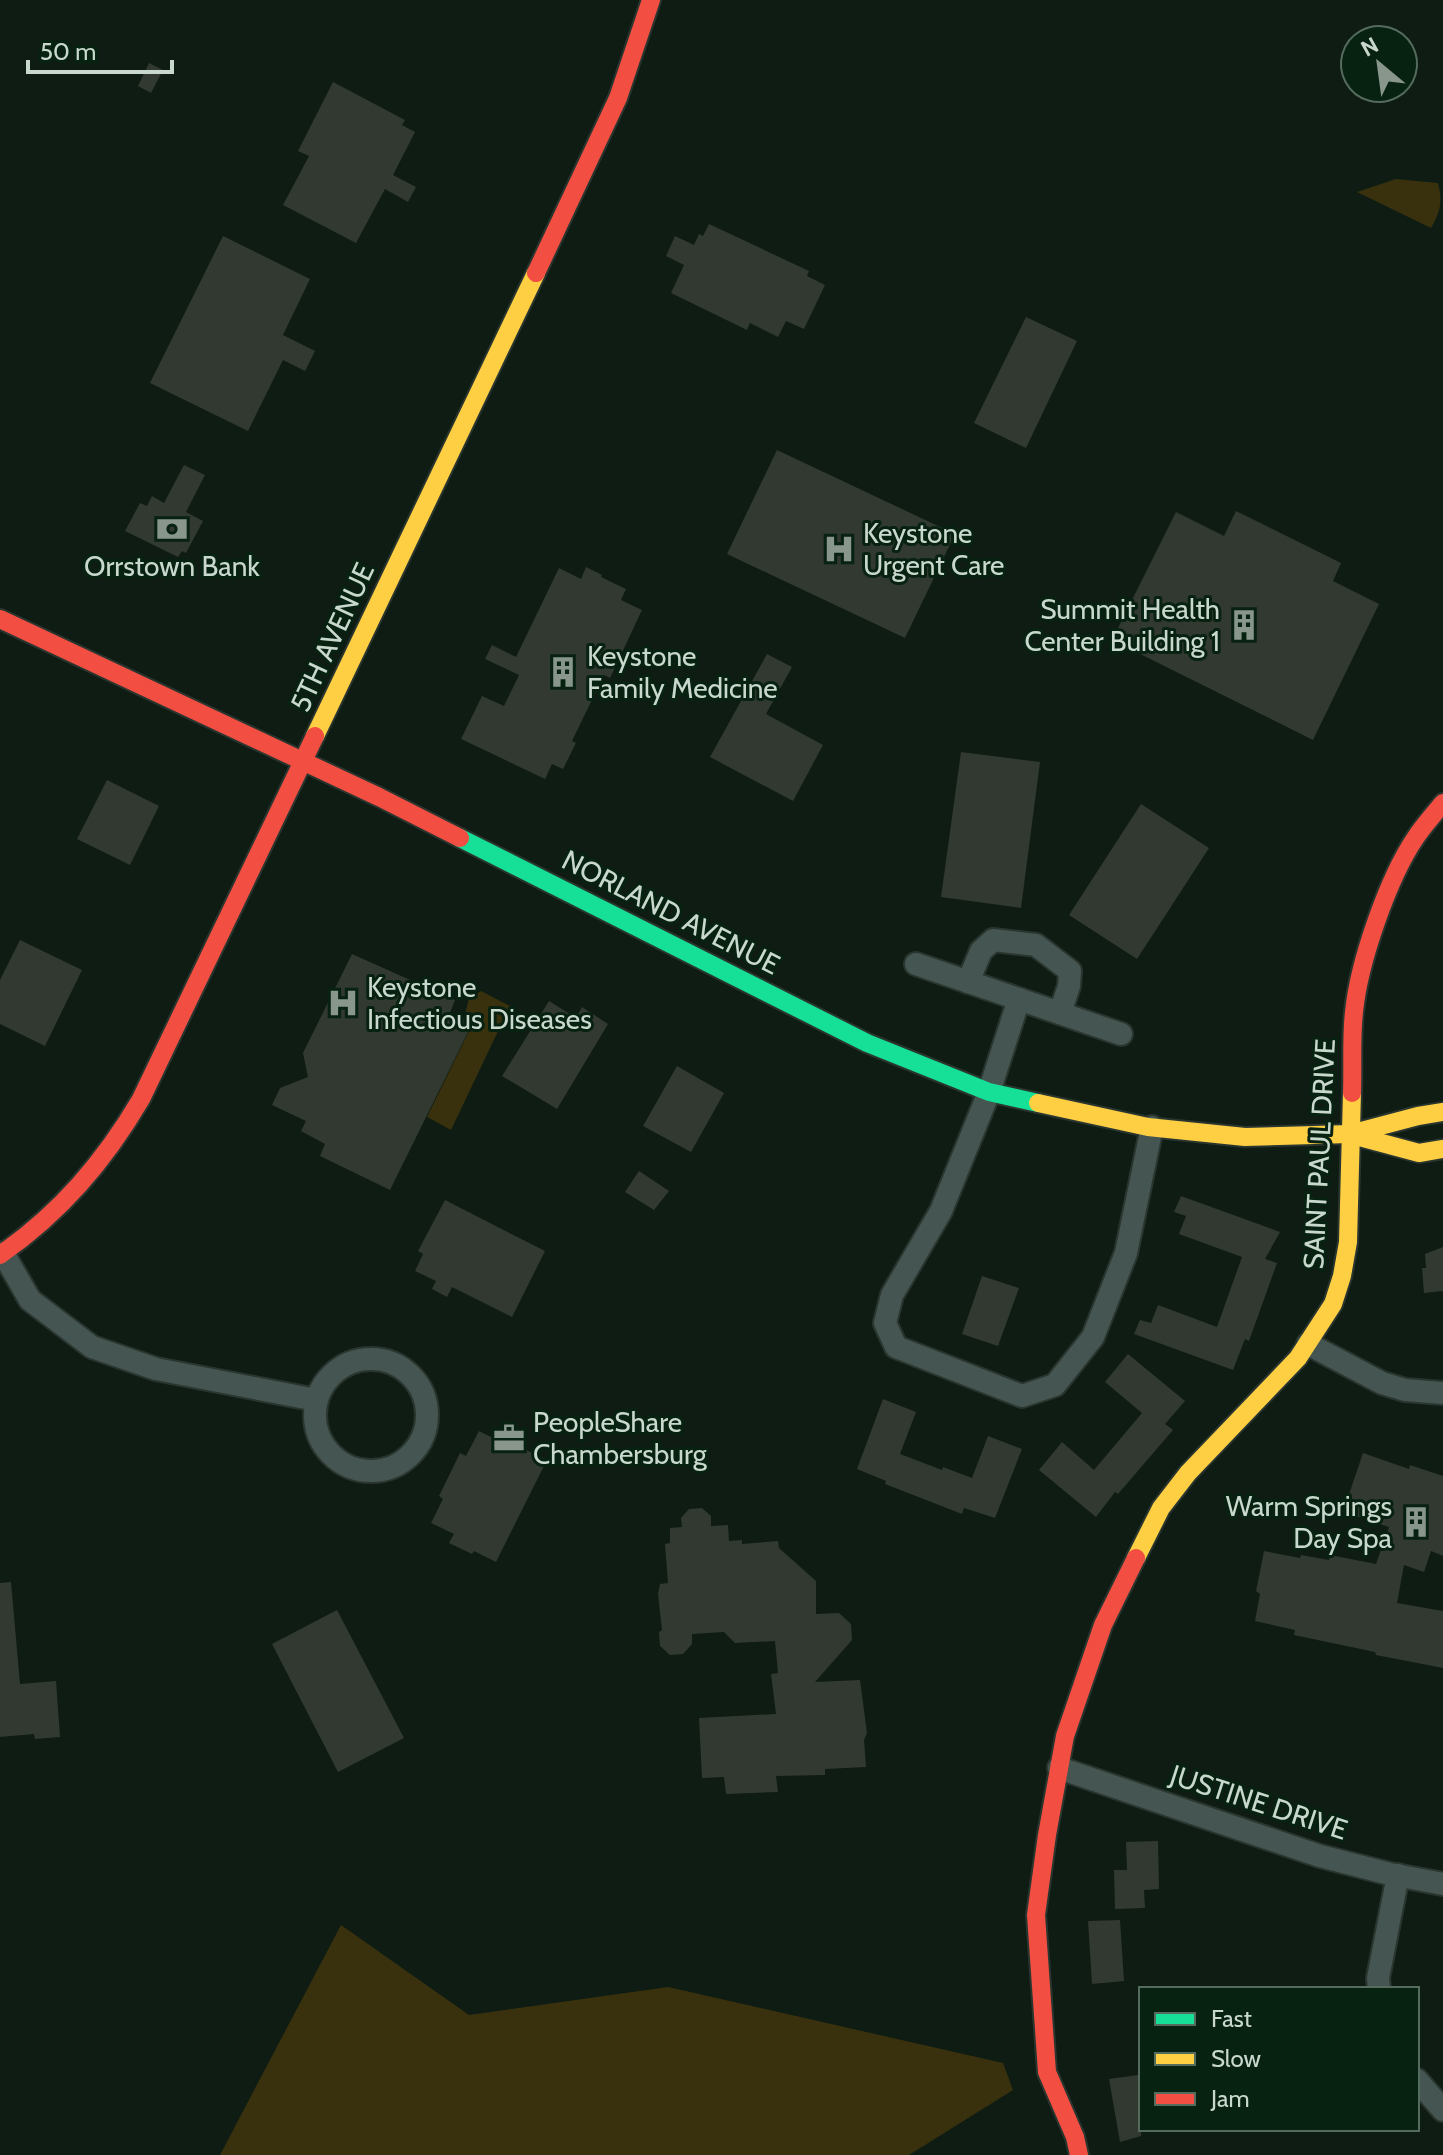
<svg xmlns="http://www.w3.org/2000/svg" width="1443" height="2155" font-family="Cabin,sans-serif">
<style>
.green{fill:#39310d}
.building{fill:#323930}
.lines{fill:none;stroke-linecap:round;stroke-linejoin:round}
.street-casing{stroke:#29352e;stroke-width:26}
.fast-casing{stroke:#29352e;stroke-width:22}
.slow-casing{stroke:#29352e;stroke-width:22}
.jam-casing{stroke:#29352e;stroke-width:22}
.street{stroke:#445552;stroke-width:22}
.fast{stroke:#16e098;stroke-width:18}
.slow{stroke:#ffcf43;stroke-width:18}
.jam{stroke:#f24e42;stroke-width:18}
.labels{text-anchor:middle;stroke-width:6;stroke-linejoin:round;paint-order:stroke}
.poi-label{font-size:28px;fill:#c9d8cd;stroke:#082212;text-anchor:start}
.street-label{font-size:28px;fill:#c9d8cd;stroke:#082212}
</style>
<rect width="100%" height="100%" fill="#0e1c13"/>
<g class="green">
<path d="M1396,179L1438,183C1443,202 1440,212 1431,228L1357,192Z"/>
<polygon points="481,991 510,1006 451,1130 427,1117 473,1023 464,1019 469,998"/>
<polygon points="341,1925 469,2015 668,1987 1003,2063 1013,2090 909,2155 220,2155"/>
</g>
<g class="building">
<polygon points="149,63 163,70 151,93 138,86"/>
<polygon points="333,82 405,120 402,125 415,132 393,175 416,187 408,202 385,189 356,243 283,205 309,156 298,151"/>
<polygon points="709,224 809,271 807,276 825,285 804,329 786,321 778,337 750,323 747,330 671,293 684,265 666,256 675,236 694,245 699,234 703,236"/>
<polygon points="223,236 310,279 283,335 315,351 305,371 283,360 248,431 150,383"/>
<polygon points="1026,317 1077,341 1026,448 974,423"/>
<polygon points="777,450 955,534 905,638 727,554"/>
<polygon points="184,465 205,475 186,512 203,521 186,553 182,551 178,557 125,531 140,503 147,506 152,496 164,503"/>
<polygon points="1236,511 1341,563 1333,581 1379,604 1313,740 1112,640 1176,512 1224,536"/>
<polygon points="586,567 602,575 601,577 626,589 621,600 642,610 610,678 604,675 572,741 576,743 563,769 552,764 545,779 461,739 482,696 504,706 519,675 485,659 492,645 516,657 559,568 581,579"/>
<polygon points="767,654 792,667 766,714 823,745 793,801 710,757"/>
<polygon points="961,752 1040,762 1021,908 941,897"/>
<polygon points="107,780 159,806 130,865 77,839"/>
<polygon points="1141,804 1209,848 1137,959 1069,915"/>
<polygon points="20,940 82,970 45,1046 0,1024 0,980"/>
<polygon points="352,954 455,1000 450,1013 473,1022 390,1190 320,1156 325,1144 301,1131 306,1121 272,1105 280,1088 308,1077 303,1053"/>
<polygon points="549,1001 576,1018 582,1007 608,1024 557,1109 502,1076"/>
<polygon points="677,1066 724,1093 691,1152 643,1126"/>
<polygon points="639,1171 669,1191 654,1210 625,1192"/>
<polygon points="1181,1196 1280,1232 1265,1259 1277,1263 1249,1341 1245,1339 1233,1370 1134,1334 1140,1320 1151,1323 1158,1305 1217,1327 1242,1257 1179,1234 1186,1216 1174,1212"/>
<polygon points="445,1200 545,1251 512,1317 452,1287 447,1297 432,1289 436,1281 415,1271 423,1254 418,1251"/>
<polygon points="1443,1247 1443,1291 1424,1293 1422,1268 1426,1268 1425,1254"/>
<polygon points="982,1276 1019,1288 998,1346 962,1334"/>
<polygon points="1128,1354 1185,1401 1165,1424 1173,1430 1118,1494 1115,1492 1096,1517 1039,1470 1062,1442 1094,1470 1142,1413 1105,1382"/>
<polygon points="883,1399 916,1412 900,1454 942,1470 943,1467 972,1478 988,1436 1022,1449 995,1518 964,1508 962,1514 885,1484 886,1481 857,1469"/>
<polygon points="479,1431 501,1442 506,1433 527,1443 524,1449 547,1460 496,1562 474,1551 472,1554 449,1543 454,1534 431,1523 443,1499 439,1496 460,1453 466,1456"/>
<polygon points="1363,1453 1409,1469 1410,1465 1443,1476 1443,1556 1431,1551 1424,1572 1404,1565 1397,1603 1443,1611 1443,1668 1376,1655 1375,1652 1294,1635 1295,1630 1255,1621 1260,1594 1256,1591 1264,1551 1300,1558 1301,1555 1329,1560 1330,1555 1376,1564 1389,1527 1343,1512"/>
<polygon points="702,1508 711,1516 711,1526 728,1525 729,1541 742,1540 742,1544 778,1541 779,1548 816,1581 816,1614 839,1613 851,1624 852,1640 815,1682 860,1680 867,1733 864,1740 866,1767 825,1769 825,1775 776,1776 778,1792 726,1794 724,1777 702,1778 699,1718 776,1714 771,1674 778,1673 775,1641 735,1643 724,1632 692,1634 692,1644 683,1654 670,1655 660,1646 659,1632 662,1630 658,1594 660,1584 668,1583 665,1544 670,1543 670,1528 682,1527 681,1518 689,1509"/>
<polygon points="11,1582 20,1684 56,1681 60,1737 35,1739 34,1734 0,1737 0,1583"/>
<polygon points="337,1610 404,1738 338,1772 272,1644"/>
<polygon points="1158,1841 1159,1889 1144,1890 1145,1908 1115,1909 1114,1870 1127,1870 1126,1842"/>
<polygon points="1120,1920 1124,1981 1092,1984 1088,1921"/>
<polygon points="1138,2075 1138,2087 1141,2087 1141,2136 1120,2142 1109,2079"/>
</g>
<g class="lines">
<defs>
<g id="street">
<polyline points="916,964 1121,1034"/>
<polyline points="968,982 981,951 993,940 1036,945 1070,971 1069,986 1060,1013"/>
<polyline points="1019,999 989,1092 941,1211 892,1295 885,1323 896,1347 1022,1396 1055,1385 1093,1337 1126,1253 1152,1127"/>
<polyline points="3,1253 30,1300 92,1347 156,1369 316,1400"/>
<polyline points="1308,1344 1382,1383 1405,1390 1443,1393"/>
<circle cx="371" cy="1415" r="56"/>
<polyline points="1059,1768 1320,1856 1390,1874 1443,1884"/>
<polyline points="1379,1989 1378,1978 1398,1875"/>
<polyline points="1417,2080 1443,2110"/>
</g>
<polyline id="fast" points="460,838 867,1043 989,1092 1038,1103"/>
<g id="slow">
<polyline points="315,736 536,273"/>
<polyline points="1038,1103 1148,1127 1245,1137 1350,1134 1418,1116 1443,1112"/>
<polyline points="1352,1135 1419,1153 1443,1149"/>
<polyline points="1136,1558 1161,1508 1188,1473 1298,1358 1333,1304 1342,1276 1348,1242 1352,1093"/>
</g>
<g id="jam">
<polyline points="536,273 618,98 651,0"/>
<polyline points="0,619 379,797 460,838"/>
<path d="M1352,1093C1353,1066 1351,1038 1354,1012C1359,962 1388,878 1416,837C1424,825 1434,814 1443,803"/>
<path d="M0,1255C60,1213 104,1162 141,1099L315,736"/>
<polyline points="1079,2155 1075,2137 1047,2072 1036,1915 1047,1835 1065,1736 1103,1625 1136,1558"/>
</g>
</defs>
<use href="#street" class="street-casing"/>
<use href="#fast" class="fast-casing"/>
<use href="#slow" class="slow-casing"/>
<use href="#jam" class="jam-casing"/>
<use href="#street" class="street"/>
<use href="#fast" class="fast"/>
<use href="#slow" class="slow"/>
<use href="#jam" class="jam"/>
</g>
<defs>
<symbol id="bank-bare" viewBox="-9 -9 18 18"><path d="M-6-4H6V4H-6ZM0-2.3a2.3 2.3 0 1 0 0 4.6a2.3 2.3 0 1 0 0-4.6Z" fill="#88968c" stroke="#082212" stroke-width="2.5" paint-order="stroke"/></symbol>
<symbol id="hospital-bare" viewBox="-9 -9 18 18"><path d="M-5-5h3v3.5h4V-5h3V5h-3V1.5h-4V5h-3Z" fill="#88968c" stroke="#082212" stroke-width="2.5" paint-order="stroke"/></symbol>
<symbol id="building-bare" viewBox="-9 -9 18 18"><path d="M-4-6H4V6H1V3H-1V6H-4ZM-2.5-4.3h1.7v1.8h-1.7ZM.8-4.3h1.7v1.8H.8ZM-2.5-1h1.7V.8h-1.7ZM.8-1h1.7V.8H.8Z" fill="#88968c" stroke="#082212" stroke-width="2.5" paint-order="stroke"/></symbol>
<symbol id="office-bare" viewBox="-9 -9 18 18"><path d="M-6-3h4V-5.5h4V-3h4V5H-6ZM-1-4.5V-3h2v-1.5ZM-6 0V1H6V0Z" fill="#88968c" stroke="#082212" stroke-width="2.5" paint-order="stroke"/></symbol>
</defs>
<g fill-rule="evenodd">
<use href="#bank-bare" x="150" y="507" width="44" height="44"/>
<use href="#hospital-bare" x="817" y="527" width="44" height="44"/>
<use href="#building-bare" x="1222" y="603" width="44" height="44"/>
<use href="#building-bare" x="541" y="650" width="44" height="44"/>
<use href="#hospital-bare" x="321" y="981" width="44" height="44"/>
<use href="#office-bare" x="487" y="1416" width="44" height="44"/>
<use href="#building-bare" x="1394" y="1500" width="44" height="44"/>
</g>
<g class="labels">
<g class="poi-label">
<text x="863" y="543">Keystone<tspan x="863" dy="32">Urgent Care</tspan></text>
<text x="172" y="576" text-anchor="middle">Orrstown Bank</text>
<text x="1220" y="619" text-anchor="end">Summit Health<tspan x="1220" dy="32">Center Building 1</tspan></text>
<text x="587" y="666">Keystone<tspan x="587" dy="32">Family Medicine</tspan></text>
<text x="367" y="997">Keystone<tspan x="367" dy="32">Infectious Diseases</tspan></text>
<text x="533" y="1432">PeopleShare<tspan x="533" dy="32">Chambersburg</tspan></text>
<text x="1392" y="1516" text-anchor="end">Warm Springs<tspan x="1392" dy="32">Day Spa</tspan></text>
</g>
<g class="street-label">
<text transform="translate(332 637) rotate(-65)" y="10">5TH AVENUE</text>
<text transform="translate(671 912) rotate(27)" y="10">NORLAND AVENUE</text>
<text transform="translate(1319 1154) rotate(-87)" y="10">SAINT PAUL DRIVE</text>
<text transform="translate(1259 1802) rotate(18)" y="10">JUSTINE DRIVE</text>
</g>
</g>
<rect x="1139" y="1987" width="280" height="144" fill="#082212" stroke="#556b5d" stroke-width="2"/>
<rect x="1155" y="2013" width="40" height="12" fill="#16e098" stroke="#556b5d" stroke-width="2"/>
<text x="1211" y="2027" font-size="24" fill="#c9d8cd">Fast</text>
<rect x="1155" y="2053" width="40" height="12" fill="#ffcf43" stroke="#556b5d" stroke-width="2"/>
<text x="1211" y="2067" font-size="24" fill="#c9d8cd">Slow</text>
<rect x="1155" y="2093" width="40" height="12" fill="#f24e42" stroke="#556b5d" stroke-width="2"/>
<text x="1211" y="2107" font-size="24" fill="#c9d8cd">Jam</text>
<g transform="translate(1379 64) rotate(331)"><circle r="38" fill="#082212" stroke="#556b5d" stroke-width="2"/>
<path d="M0-6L14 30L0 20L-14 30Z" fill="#88968c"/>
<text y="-12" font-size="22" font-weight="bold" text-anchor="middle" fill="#c9d8cd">N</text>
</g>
<path d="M28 60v12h144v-12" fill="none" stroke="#c9d8cd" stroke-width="4"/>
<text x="40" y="60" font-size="24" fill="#c9d8cd" stroke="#082212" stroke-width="6" paint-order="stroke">50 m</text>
</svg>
